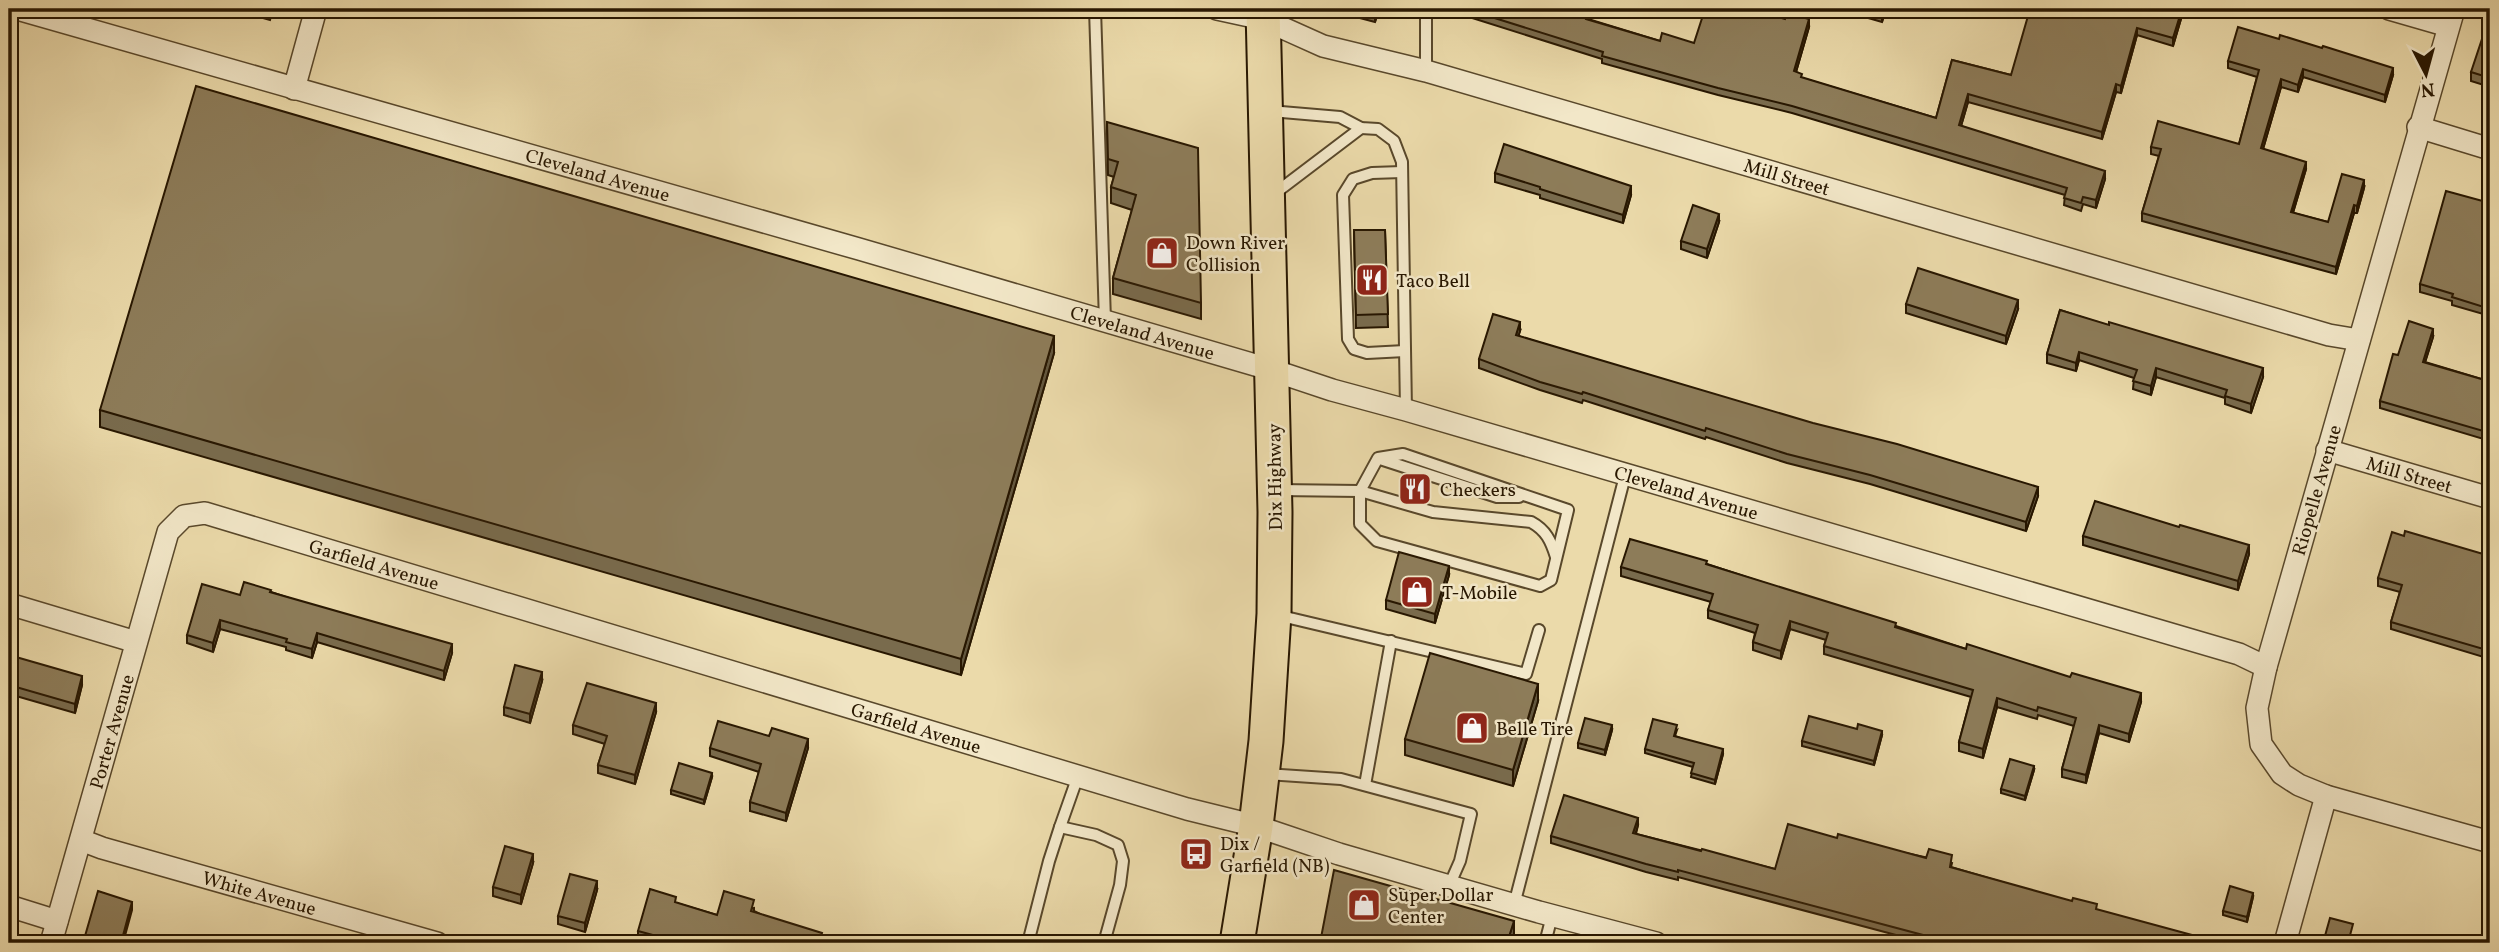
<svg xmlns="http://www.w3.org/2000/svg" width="2499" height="952" font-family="Vollkorn,serif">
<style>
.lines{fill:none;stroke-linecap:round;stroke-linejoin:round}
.lane-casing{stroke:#59482b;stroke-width:14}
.street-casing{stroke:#59482b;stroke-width:24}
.primary-casing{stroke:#281701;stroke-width:37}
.lane{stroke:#f2e7c8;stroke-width:10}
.street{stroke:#f2e7c8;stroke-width:21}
.primary{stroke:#ebdaaa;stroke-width:33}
.wall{fill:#796b4d;stroke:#281701;stroke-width:2}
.shaded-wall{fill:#63573e;stroke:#281701;stroke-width:2}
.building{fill:#8d7c59;stroke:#281701;stroke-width:2}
.labels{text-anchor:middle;stroke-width:5;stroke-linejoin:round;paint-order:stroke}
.street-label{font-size:19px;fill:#281701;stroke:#f2e7c8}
.poi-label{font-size:19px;fill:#281701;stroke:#f2e7c8;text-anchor:start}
</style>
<rect width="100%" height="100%" fill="#ebdaaa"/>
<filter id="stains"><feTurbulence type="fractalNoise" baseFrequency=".00286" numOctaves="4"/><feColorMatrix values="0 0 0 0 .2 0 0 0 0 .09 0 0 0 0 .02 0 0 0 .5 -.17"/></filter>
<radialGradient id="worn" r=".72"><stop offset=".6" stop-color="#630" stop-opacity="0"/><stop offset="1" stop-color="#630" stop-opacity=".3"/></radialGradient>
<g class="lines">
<defs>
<g id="lane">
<polyline points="1095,9 1105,321"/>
<polyline points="1426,9 1426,71"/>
<polyline points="1269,111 1340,117 1361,128 1378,129 1394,141 1402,162 1406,410"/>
<polyline points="1402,172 1372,173 1353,179 1343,195 1348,339 1354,349 1367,353 1405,351"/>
<polyline points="1274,194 1361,128"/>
<polygon points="1403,454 1568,510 1551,580 1540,586 1377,541 1360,524 1360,491 1378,458"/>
<polyline points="1380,459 1497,497 1519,497"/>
<path d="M1278,490L1360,491L1433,512L1531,522C1546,530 1551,541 1556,557"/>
<polyline points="1277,615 1526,674 1539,630"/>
<polyline points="1265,774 1341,779 1471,814 1460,861 1449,886"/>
<polyline points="1078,776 1060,827 1096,835 1118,845 1123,861 1120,885 1104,943"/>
<polyline points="1365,785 1391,641"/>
<polyline points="1514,905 1625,476"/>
<polyline points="1028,943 1049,861 1060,827"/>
<polyline points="1545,943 1552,916"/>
</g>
<g id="street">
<path id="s1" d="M17,9L859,249L1272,370L1332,390L1406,410L2239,654L2266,667"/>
<path id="s2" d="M1217,9L1263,19L1323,46L1426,71L2329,335L2359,340"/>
<polyline points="2389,9 2448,26"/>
<polyline points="2454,9 2266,667 2257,708 2261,744 2282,774 2299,785 2326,796 2490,842"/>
<polyline points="294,89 316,9"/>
<polyline points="2418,127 2490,149"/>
<path id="s3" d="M2327,450L2490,498"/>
<polyline points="9,604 136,642"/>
<path id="s4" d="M81,840L102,848L437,943"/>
<polyline points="9,906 57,921"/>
<path id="s5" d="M51,943L168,532L184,516L205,513L1187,809L1256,826L1339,854L1539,912L1656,943"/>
<polyline points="2285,943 2326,796"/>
</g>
<polyline id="primary" points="1237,943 1256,826 1266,741 1274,614 1275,512 1263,9"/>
</defs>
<use href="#lane" class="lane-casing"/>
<use href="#street" class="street-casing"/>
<use href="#primary" class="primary-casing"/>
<use href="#lane" class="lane"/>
<use href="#street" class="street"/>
<use href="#primary" class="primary"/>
</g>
<g class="wall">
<polygon points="239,9 273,9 270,20 239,11"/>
<polygon points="1333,9 1379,9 1375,22 1333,11"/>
<polygon points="1469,9 1592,9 1588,19 1660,41 1694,43 1809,27 1796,72 1802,78 1936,118 1952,60 2011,75 2183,9 2183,12 2173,46 2137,35 2121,93 2116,92 2102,139 1968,102 1961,126 2105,179 2096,208 2083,204 2081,211 2064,205 2065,195 1792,113 1718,95 1602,63 1602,59 1469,17"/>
<polygon points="1837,9 1886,9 1882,22"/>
<polygon points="2490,41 2490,87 2471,81 2471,72"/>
<polygon points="2228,61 2393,75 2385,102 2303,77 2298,92 2281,87 2263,149 2306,169 2293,213 2328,222 2364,188 2357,213 2354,213 2336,274 2142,221 2142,213 2159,156 2151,154 2151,147 2239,144 2257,77 2228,68"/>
<polygon points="1107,122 1201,303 1201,319 1113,294 1113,278 1132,210 1111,203 1111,187 1114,177 1108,175"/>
<polygon points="1495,173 1631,195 1623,223 1540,198 1540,195 1495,182"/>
<polygon points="2490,203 2490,316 2452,305 2452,301 2420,292 2420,284"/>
<polygon points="1719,222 1707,258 1681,249 1681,241"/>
<polygon points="1354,230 1385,230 1388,327 1356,328"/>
<polygon points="1906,304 2018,309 2006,344 1906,313"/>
<polygon points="2060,310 2263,377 2251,413 2225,404 2225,398 2156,377 2151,395 2133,389 2134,378 2079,360 2076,371 2047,363 2047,354"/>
<polygon points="1520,331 1518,336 2038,496 2026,531 1870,484 1787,463 1706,437 1705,439 1583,400 1582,403 1540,390 1479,368 1479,359"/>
<polygon points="2433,337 2425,362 2488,381 2490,372 2490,441 2380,408 2380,401 2398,355"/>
<polygon points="1054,353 961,675 100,427 100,410"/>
<polygon points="2179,527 2249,554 2238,590 2083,545 2083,536"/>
<polygon points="2404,536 2490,556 2490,659 2391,629 2391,622 2400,592 2378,586 2378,578"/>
<polygon points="1707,564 1966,649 2141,702 2129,742 2099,733 2086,783 2062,777 2062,769 2074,726 2038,715 2037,719 1997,707 1983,758 1959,751 1959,742 1971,697 1824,654 1824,646 1826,640 1790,629 1781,659 1753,650 1753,642 1755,633 1708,618 1708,610 1711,602 1621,576 1621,567"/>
<polygon points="1449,575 1435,623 1386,609 1386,600"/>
<polygon points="271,592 452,653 444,680 317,642 312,658 286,650 286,647 220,629 213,652 187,643 187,635 240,595"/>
<polygon points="9,655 82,685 75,713 9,694"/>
<polygon points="542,681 530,723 504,715 504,707"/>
<polygon points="1538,701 1513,786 1405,755 1405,739"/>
<polygon points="656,712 635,784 598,773 598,765 605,744 573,734 573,725"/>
<polygon points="1612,730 1605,755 1578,748 1578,743"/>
<polygon points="1677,730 1675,736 1723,754 1715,784 1691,777 1693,767 1645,753 1645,749"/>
<polygon points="1882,735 1874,765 1802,746 1802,741"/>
<polygon points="769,736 808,748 786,821 750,811 750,802 759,772 710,756 710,748"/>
<polygon points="2034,770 2025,800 2001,793 2001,789"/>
<polygon points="712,777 704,804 671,794 671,790"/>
<polygon points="1638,825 1636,834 1775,869 1837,838 1952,863 1951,867 2097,910 2192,943 1926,943 1678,877 1678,880 1646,872 1551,843 1551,836"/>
<polygon points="533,863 521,904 493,896 493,887"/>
<polygon points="597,890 585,932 558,924 558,916"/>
<polygon points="2253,897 2247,922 2223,915 2223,911"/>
<polygon points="676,903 717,915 754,908 754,911 821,943 651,943 638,940 638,931"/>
</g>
<g class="shaded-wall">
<polygon points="1376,9 1379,9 1375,22 1375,14"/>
<polygon points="1589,9 1592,9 1586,26 1586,19"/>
<polygon points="1883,9 1886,9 1882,22 1882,15"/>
<polygon points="2182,9 2183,9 2183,12 2173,46 2173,38"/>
<polygon points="1809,19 1809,27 1794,79 1794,71"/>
<polygon points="2137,28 2137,35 2121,93 2121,86"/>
<polygon points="2393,68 2393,75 2385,102 2385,95"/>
<polygon points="2303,69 2303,77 2298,92 2298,85"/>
<polygon points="2281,79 2281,87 2261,156 2261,148"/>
<polygon points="2116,84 2116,92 2102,139 2102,132"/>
<polygon points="1968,94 1968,102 1959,133 1959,125"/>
<polygon points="2306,162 2306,169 2291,219 2291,212"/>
<polygon points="2105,171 2105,179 2096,208 2096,200"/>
<polygon points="2364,180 2364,188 2357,213 2357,206"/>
<polygon points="1631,186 1631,195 1623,223 1623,215"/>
<polygon points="2354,205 2354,213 2336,274 2336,267"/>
<polygon points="1719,214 1719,222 1707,258 1707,249"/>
<polygon points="2018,300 2018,309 2006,344 2006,336"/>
<polygon points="1520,322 1520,331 1516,344 1516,335"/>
<polygon points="2433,329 2433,337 2423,369 2423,362"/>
<polygon points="1054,336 1054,353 961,675 961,659"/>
<polygon points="2079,352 2079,360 2076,371 2076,363"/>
<polygon points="2156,368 2156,377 2151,395 2151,386"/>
<polygon points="2263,368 2263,377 2251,413 2251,404"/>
<polygon points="2038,487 2038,496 2026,531 2026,522"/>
<polygon points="2249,545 2249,554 2238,590 2238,581"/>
<polygon points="1449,566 1449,575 1435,623 1435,614"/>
<polygon points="220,620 220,629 213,652 213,643"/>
<polygon points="1790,621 1790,629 1781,659 1781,651"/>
<polygon points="317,633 317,642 312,658 312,649"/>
<polygon points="452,644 452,653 444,680 444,671"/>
<polygon points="542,672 542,681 530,723 530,714"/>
<polygon points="82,676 82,685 75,713 75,704"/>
<polygon points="1538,684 1538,701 1513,786 1513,770"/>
<polygon points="2141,693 2141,702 2129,742 2129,734"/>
<polygon points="1997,698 1997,707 1983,758 1983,749"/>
<polygon points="656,703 656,712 635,784 635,775"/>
<polygon points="1612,725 1612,730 1605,755 1605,750"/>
<polygon points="2099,725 2099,733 2086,783 2086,775"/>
<polygon points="1882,731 1882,735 1874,765 1874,761"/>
<polygon points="808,739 808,748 786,821 786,813"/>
<polygon points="1723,749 1723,754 1715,784 1715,780"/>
<polygon points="2034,766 2034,770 2025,800 2025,796"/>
<polygon points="712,773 712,777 704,804 704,800"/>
<polygon points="1638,818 1638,825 1633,841 1633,833"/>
<polygon points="533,854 533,863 521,904 521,895"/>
<polygon points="597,881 597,890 585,932 585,923"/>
<polygon points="2253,893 2253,897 2247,922 2247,917"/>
<polygon points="132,902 132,910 123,943 121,943"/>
<polygon points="1514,921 1514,937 1512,943 1507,943"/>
</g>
<g class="building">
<polygon points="1358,9 1376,9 1375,14"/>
<polygon points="1469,9 1589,9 1586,19 1660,41 1662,33 1694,43 1705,9 1750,9 1785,19 1787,13 1809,19 1794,71 1802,74 1801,77 1936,118 1952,60 2011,75 2030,9 2182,9 2173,38 2137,28 2121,86 2116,84 2102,132 1968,94 1959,125 2105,171 2096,200 2083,197 2081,203 2064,198 2067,188 1792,106 1718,88 1602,56 1603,52 1469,10"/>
<polygon points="1862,9 1883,9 1882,15"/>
<polygon points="2238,27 2279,39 2280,35 2322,48 2323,46 2393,68 2385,95 2303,69 2298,85 2281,79 2261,148 2306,162 2291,212 2328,222 2342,174 2364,180 2357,206 2354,205 2336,267 2142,213 2161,149 2151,147 2158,121 2239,144 2259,70 2228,61"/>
<polygon points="2482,39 2490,41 2490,78 2471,72"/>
<polygon points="196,86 1054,336 961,659 100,410"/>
<polygon points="1107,122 1198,148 1201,303 1113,278 1136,195 1111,187 1118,162 1108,159"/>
<polygon points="1504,144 1631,186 1623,215 1540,189 1540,187 1495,173"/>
<polygon points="2446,191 2490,203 2490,309 2452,297 2453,294 2420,284"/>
<polygon points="1693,205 1719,214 1707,249 1681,241"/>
<polygon points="1354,230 1385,230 1388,314 1356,315"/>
<polygon points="1918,268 2018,300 2006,336 1906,304"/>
<polygon points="2060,310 2109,325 2109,322 2263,368 2251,404 2225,396 2227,390 2156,368 2151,386 2133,381 2137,370 2079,352 2076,363 2047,354"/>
<polygon points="1493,314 1520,322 1516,335 1813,423 1897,444 2038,487 2026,522 1870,475 1787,454 1706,428 1705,431 1583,392 1582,394 1540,382 1479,359"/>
<polygon points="2409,321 2433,329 2423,362 2488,381 2490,372 2490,433 2380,401 2393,354 2398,355"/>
<polygon points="2095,501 2179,527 2180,525 2249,545 2238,581 2083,536"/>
<polygon points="2405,531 2490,556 2490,651 2391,622 2402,585 2378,578 2392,532 2404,536"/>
<polygon points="1630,539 1707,561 1706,564 1896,623 1895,627 1966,649 1967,644 2070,677 2072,673 2141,693 2129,734 2099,725 2086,775 2062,769 2076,718 2038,707 2037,711 1997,698 1983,749 1959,742 1973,690 1824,646 1828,633 1790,621 1781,651 1753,642 1758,625 1708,610 1713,594 1621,567"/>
<polygon points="1399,552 1449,566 1435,614 1386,600"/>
<polygon points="244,582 271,590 270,592 452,644 444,671 317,633 312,649 286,642 287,639 220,620 213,643 187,635 202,584 240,595"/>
<polygon points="1430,653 1538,684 1513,770 1405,739"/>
<polygon points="9,655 82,676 75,704 9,685"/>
<polygon points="515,665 542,672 530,714 504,707"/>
<polygon points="587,683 656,703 635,775 598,765 607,736 573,725"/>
<polygon points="1809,716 1857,729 1858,724 1882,731 1874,761 1802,741"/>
<polygon points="1585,718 1612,725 1605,750 1578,743"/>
<polygon points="1653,719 1677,725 1674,736 1723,749 1715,780 1691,773 1694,763 1645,749"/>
<polygon points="718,721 769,736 772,728 808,739 786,813 750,802 761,764 710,748"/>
<polygon points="2010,759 2034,766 2025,796 2001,789"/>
<polygon points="679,763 712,773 704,800 671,790"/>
<polygon points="1564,795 1638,818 1633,833 1701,851 1702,849 1775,869 1788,824 1837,838 1838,834 1926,858 1929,849 1952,855 1950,867 2072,901 2073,898 2097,904 2096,909 2192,935 2190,943 1945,943 1937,941 1938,939 1678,870 1678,872 1646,864 1551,836"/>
<polygon points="505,846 533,854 521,895 493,887"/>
<polygon points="1334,870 1514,921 1507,943 1320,943"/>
<polygon points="570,874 597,881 585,923 558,916"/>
<polygon points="2230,886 2253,893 2247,917 2223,911"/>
<polygon points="650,889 676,897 675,902 717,915 724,891 754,900 751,911 822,933 819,943 821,943 675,943 675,941 638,931"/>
<polygon points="98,891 132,902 121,943 83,943"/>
<polygon points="2330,918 2353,924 2348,943 2323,943"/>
<polygon points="2407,939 2421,943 2406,943"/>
</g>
<defs>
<symbol id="shop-square" viewBox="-11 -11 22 22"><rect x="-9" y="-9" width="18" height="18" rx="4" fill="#8f2418" stroke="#f2e7c8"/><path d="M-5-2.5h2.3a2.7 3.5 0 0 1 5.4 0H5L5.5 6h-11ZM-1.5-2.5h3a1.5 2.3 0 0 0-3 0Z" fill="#fff"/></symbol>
<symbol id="restaurant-square" viewBox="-11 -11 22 22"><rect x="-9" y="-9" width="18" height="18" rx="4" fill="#8f2418" stroke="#f2e7c8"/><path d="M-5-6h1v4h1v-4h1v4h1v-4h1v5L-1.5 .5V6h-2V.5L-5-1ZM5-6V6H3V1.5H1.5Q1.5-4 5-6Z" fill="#fff"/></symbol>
<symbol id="bus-square" viewBox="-11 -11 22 22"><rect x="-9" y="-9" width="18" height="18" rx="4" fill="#8f2418" stroke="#f2e7c8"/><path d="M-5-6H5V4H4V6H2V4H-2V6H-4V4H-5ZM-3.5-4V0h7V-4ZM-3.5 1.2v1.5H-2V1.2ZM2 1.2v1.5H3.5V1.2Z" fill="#fff"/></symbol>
</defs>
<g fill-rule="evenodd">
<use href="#shop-square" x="1143" y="234" width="38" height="38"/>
<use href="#restaurant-square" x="1353" y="261" width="38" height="38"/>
<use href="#restaurant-square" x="1396" y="470" width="38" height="38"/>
<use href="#shop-square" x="1398" y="573" width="38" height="38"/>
<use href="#shop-square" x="1453" y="709" width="38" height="38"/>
<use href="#bus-square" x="1177" y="835" width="38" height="38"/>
<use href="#shop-square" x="1345" y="886" width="38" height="38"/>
</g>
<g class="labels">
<g class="street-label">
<text dy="7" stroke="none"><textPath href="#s1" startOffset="604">Cleveland Avenue</textPath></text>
<text dy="7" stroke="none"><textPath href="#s2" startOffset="595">Mill Street</textPath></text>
<text dy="7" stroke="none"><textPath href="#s1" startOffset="1171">Cleveland Avenue</textPath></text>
<text dy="7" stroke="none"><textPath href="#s3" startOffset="86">Mill Street</textPath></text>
<text transform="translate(1274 477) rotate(-91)" y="7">Dix Highway</text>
<text transform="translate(2316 490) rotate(-74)" y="7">Riopelle Avenue</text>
<text dy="7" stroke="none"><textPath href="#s1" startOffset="1738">Cleveland Avenue</textPath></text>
<text dy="7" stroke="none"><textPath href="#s5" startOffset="648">Garfield Avenue</textPath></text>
<text dy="7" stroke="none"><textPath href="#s5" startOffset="1214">Garfield Avenue</textPath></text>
<text dy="7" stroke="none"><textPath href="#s5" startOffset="220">Porter Avenue</textPath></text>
<text dy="7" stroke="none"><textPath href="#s4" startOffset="186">White Avenue</textPath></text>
</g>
<g class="poi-label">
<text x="1186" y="249">Down River<tspan x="1186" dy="22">Collision</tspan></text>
<text x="1396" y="287">Taco Bell</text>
<text x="1440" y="496">Checkers</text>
<text x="1442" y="599">T-Mobile</text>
<text x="1496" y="735">Belle Tire</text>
<text x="1220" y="850">Dix /<tspan x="1220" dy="22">Garfield (NB)</tspan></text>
<text x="1388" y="901">Super Dollar<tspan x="1388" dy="22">Center</tspan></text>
</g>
</g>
<rect width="2499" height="952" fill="none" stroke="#ebdaaa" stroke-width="35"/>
<rect x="10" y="10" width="2478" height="931" fill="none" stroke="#281701" stroke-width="3.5"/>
<rect x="18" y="18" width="2464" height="917" fill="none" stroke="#281701" stroke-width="2"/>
<g transform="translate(2426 74) rotate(174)" stroke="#f2e7c8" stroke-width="5" paint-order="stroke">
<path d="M0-5L12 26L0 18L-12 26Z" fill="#281701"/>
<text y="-10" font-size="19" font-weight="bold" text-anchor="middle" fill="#281701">N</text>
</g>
<rect width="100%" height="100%" filter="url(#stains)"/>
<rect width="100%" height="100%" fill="url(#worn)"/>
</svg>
